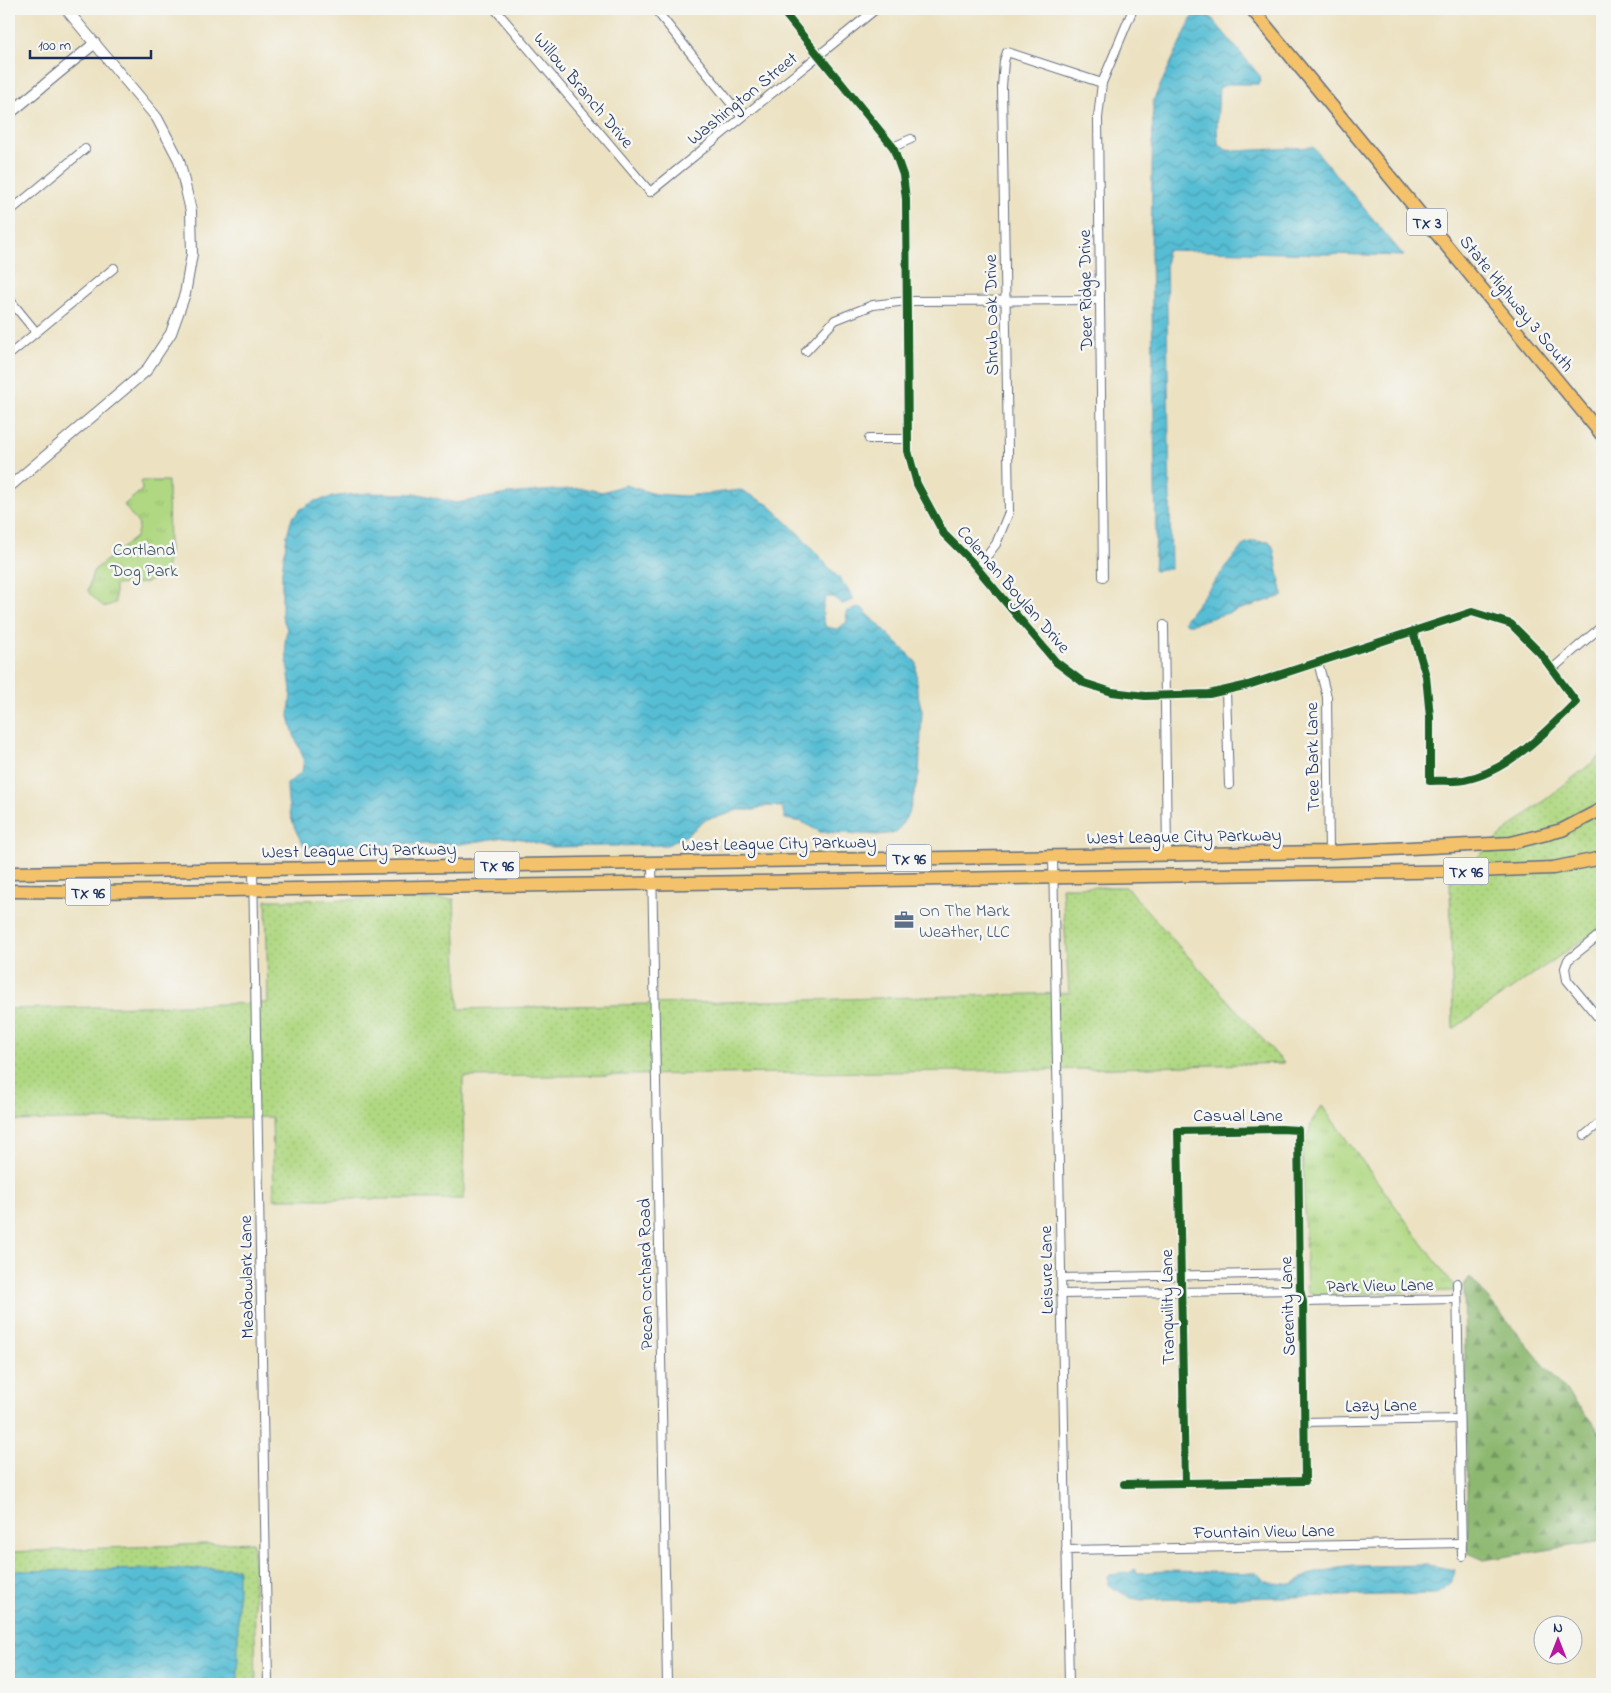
<svg xmlns="http://www.w3.org/2000/svg" width="1611" height="1693" font-family="'Indie Flower',sans-serif">
<style>
.grass{fill:url(#grass-dots);stroke:#668470}
.forest{fill:url(#forest-firs);stroke:#547467}
.park{fill:url(#park-tufts);stroke:#668470}
.water{fill:url(#water-waves);stroke:#397699}
.lines{fill:none;stroke-linecap:round;stroke-linejoin:round}
.minor-casing{stroke:#646e81;stroke-width:10}
.tertiary-casing{stroke:#646e81;stroke-width:12}
.primary-casing{stroke:#646e81;stroke-width:15}
.minor{stroke:#fff;stroke-width:8}
.tertiary{stroke:#fff;stroke-width:10}
.primary{stroke:#f3c26a;stroke-width:12}
.cycleway-casing{stroke:#f6f6f2;stroke-width:11}
.cycleway{stroke:#1b5e20;stroke-width:8}
.labels{text-anchor:middle;stroke-width:5;stroke-linejoin:round;paint-order:stroke}
.shield{fill:#f6f6f2;stroke:#5d6b8a;stroke-width:1}
.shield-label{font-size:16px;font-weight:bold;fill:#1b2f5e}
.street-label{font-size:18px;fill:#1b2f5e;stroke:#f6f6f2}
.park-label{font-size:18px;fill:#405967;stroke:#f6f6f2}
.service-label{font-size:18px;fill:#4e5e75;stroke:#f6f6f2;text-anchor:start}
</style>
<defs>
<pattern id="grass-dots" width="8" height="8" patternUnits="userSpaceOnUse" patternTransform="scale(1.25)"><rect width="8" height="8" fill="#b0d882"/><path d="M2 2h.1M6 6h.1" fill="none" stroke="#97ba73" stroke-width="1.8" stroke-linecap="round"/></pattern>
<pattern id="forest-firs" width="22" height="20" patternUnits="userSpaceOnUse" patternTransform="scale(1.25)"><rect width="22" height="20" fill="#8cb870"/><path d="M5 1l3.5 6h-7zM16 11l3.5 6h-7z" fill="#72965f"/></pattern>
<pattern id="park-tufts" width="24" height="20" patternUnits="userSpaceOnUse" patternTransform="scale(1.25)"><rect width="24" height="20" fill="#b0d882"/><path d="M3 7l-1-3M5 7V3M7 7l1-3M15 17l-1-3M17 17v-4M19 17l1-3" fill="none" stroke="#97ba73"/></pattern>
<pattern id="water-waves" width="16" height="10" patternUnits="userSpaceOnUse" patternTransform="scale(1.25)"><rect width="16" height="10" fill="#57bed4"/><path d="M0 5q4-4 8 0t8 0" fill="none" stroke="#479baf"/></pattern>
</defs>
<rect width="100%" height="100%" fill="#f6f6f2"/>
<filter id="ink" filterUnits="userSpaceOnUse"><feTurbulence type="fractalNoise" baseFrequency=".02" numOctaves="2"/><feDisplacementMap in="SourceGraphic" scale="10" xChannelSelector="R" yChannelSelector="G"/><feConvolveMatrix kernelMatrix="1 2 1 2 8 2 1 2 1" color-interpolation-filters="sRGB"/></filter>
<filter id="wash" filterUnits="userSpaceOnUse"><feTurbulence type="fractalNoise" baseFrequency=".0096" numOctaves="4" result="noise"/><feDisplacementMap in="SourceGraphic" scale="20" xChannelSelector="R" yChannelSelector="G"/><feGaussianBlur stdDeviation="1.12" result="paint"/><feColorMatrix in="noise" values="0 0 0 0 0 0 0 0 0 0 0 0 0 0 0 0 0 1.4 0 .05"/><feComposite in="paint" operator="in"/></filter>
<g filter="url(#wash)">
<rect width="100%" height="100%" fill="#ece2c2"/>
<g class="grass">
<polygon points="1602,755 1602,927 1453,1029 1450,882 1513,825"/>
<polygon points="1062,887 1126,887 1284,1063 1050,1070 463,1077 464,1199 274,1199 272,1117 9,1121 9,1009 268,1003 266,900 454,899 459,1009 1069,993"/>
<polygon points="253,1542 256,1684 9,1684 9,1552"/>
</g>
<polygon class="forest" points="1470,1277 1602,1434 1602,1541 1484,1560 1468,1553 1464,1285"/>
<g class="park">
<polygon points="141,481 168,481 169,558 164,575 145,583 115,585 115,603 104,607 93,597 88,591 93,571 136,537 139,525 124,505 142,490"/>
<polygon points="1322,1106 1453,1285 1453,1291 1313,1295 1307,1292 1302,1146 1303,1140 1309,1132 1312,1121"/>
</g>
<g class="water">
<polygon points="1196,9 1204,9 1260,76 1261,82 1258,84 1228,84 1219,88 1217,126 1218,143 1226,150 1235,151 1313,147 1404,256 1166,250 1171,569 1154,571 1156,535 1151,252 1153,101"/>
<path d="M625,485L655,494L685,496L741,490L769,505L798,533L845,585L854,600L842,604L833,597H826C822,608 821,616 826,627L837,629L847,622L846,612L861,607L916,662L917,691L922,711L919,775L909,813L896,833L878,835L820,832L802,822L785,819L782,807L766,806L755,810H737L725,815L707,819L687,835L667,845L551,847L522,839L504,837L461,844L327,845L306,848C292,829 287,808 287,784L302,772L304,759L295,738L289,717L291,690L285,643L287,629L282,616V571L287,535L292,518L301,509L315,501L338,496L369,493L419,494L456,503L507,494L542,491L583,488L602,492Z"/>
<polygon points="1253,541 1270,542 1273,547 1283,596 1192,624 1186,624 1184,621 1186,618 1244,544"/>
<path d="M1428,1565L1455,1570C1454,1581 1445,1590 1435,1594L1142,1600L1131,1598L1108,1585V1578L1110,1575L1129,1573L1135,1569L1138,1573L1166,1571L1255,1573L1259,1575L1265,1581L1270,1583L1292,1584L1308,1575L1333,1569L1353,1566Z"/>
<polygon points="238,1568 238,1684 9,1684 9,1571"/>
</g>
</g>
<g filter="url(#ink)">
<g class="lines">
<defs>
<g id="minor">
<polyline points="495,9 650,192 876,9"/>
<polyline points="655,9 742,117"/>
<path d="M781,9L893,147L903,175L906,199L908,451L917,484L944,534L971,561L1056,662L1084,683L1112,692L1145,696L1209,694L1248,685L1472,612L1511,624L1540,653L1576,702C1546,732 1507,772 1464,780C1453,782 1441,780 1430,781V717L1426,676L1413,631"/>
<polyline points="893,147 911,139"/>
<polyline points="9,212 85,149"/>
<polyline points="9,299 36,332"/>
<polyline points="806,351 835,320 873,305 907,301 1100,300"/>
<polyline points="9,355 114,268"/>
<polyline points="869,439 908,439"/>
<polyline points="977,569 996,544 1009,512 1002,87 1004,61 1007,52 1102,83"/>
<polyline points="1103,577 1098,118 1102,83 1133,9"/>
<polyline points="1164,625 1167,854"/>
<polyline points="1318,662 1327,697 1329,852"/>
<polyline points="1552,669 1602,626"/>
<polyline points="1226,690 1229,785"/>
<polyline points="1053,856 1069,1684"/>
<polyline points="652,863 667,1684"/>
<polyline points="253,869 268,1684"/>
<polyline points="1602,933 1568,960 1565,968 1567,980 1602,1022"/>
<polyline points="1585,1135 1602,1121"/>
<polyline points="1061,1278 1300,1273"/>
<polyline points="1457,1283 1462,1556"/>
<polyline points="1061,1294 1300,1290"/>
<polyline points="1303,1302 1457,1299"/>
<polyline points="1304,1422 1459,1419"/>
<polyline points="1124,1484 1305,1481 1303,1302 1300,1290 1298,1130 1281,1129 1178,1131 1185,1483"/>
<polyline points="1066,1550 1462,1543"/>
</g>
<g id="tertiary">
<polyline points="9,114 95,43"/>
<polyline points="9,487 146,371 171,333 185,294 192,254 191,211 179,160 157,118 66,9"/>
</g>
<g id="primary">
<polyline points="1252,9 1602,435"/>
<polyline points="9,873 1329,852 1511,843 1562,830 1602,809"/>
<polyline points="9,891 95,892 1476,871 1553,868 1602,858"/>
</g>
</defs>
<use href="#minor" class="minor-casing"/>
<use href="#tertiary" class="tertiary-casing"/>
<use href="#primary" class="primary-casing"/>
<use href="#minor" class="minor"/>
<use href="#tertiary" class="tertiary"/>
<use href="#primary" class="primary"/>
<defs>
<g id="cycleway">
<path d="M781,9L893,147L903,175L906,199L908,451L917,484L944,534L971,561L1056,662L1084,683L1112,692L1145,696L1209,694L1248,685L1472,612L1511,624L1540,653L1576,702C1546,732 1507,772 1464,780C1453,782 1441,780 1430,781V717L1426,676L1413,631"/>
<polyline points="1124,1484 1305,1481 1303,1302 1300,1290 1298,1130 1281,1129 1178,1131 1185,1483"/>
</g>
</defs>
<use href="#cycleway" class="cycleway-casing"/>
<use href="#cycleway" class="cycleway"/>
</g>
</g>
<defs>
<symbol id="office-bare" viewBox="-9 -9 18 18"><path d="M-6-3h4V-5.5h4V-3h4V5H-6ZM-1-4.5V-3h2v-1.5ZM-6 0V1H6V0Z" fill="#5c6f8a" stroke="#f6f6f2" stroke-width="2.5" paint-order="stroke"/></symbol>
</defs>
<g fill-rule="evenodd">
<use href="#office-bare" x="890" y="906" width="28" height="28"/>
</g>
<g class="labels">
<g class="shield">
<rect x="1407" y="208.5" width="40" height="27" rx="4"/>
<rect x="886.5" y="844.5" width="45" height="27" rx="4"/>
<rect x="474.5" y="851.5" width="45" height="27" rx="4"/>
<rect x="1443.5" y="857.5" width="45" height="27" rx="4"/>
<rect x="65.5" y="878.5" width="45" height="27" rx="4"/>
</g>
<g class="shield-label">
<text x="1427" y="228">TX 3</text>
<text x="909" y="864">TX 96</text>
<text x="497" y="871">TX 96</text>
<text x="1466" y="877">TX 96</text>
<text x="88" y="898">TX 96</text>
</g>
<g class="street-label">
<text transform="translate(584 90) rotate(50)" y="6">Willow Branch Drive</text>
<text transform="translate(742 98) rotate(-39)" y="6">Washington Street</text>
<text transform="translate(1085 290) rotate(-91)" y="6">Deer Ridge Drive</text>
<text transform="translate(1517 303) rotate(51)" y="6">State Highway 3 South</text>
<text transform="translate(991 315) rotate(-91)" y="6">Shrub Oak Drive</text>
<text transform="translate(1014 589) rotate(49)" y="6">Coleman Boylan Drive</text>
<text transform="translate(1312 757) rotate(-91)" y="6">Tree Bark Lane</text>
<text transform="translate(1184 836) rotate(-1)" y="6">West League City Parkway</text>
<text transform="translate(779 843) rotate(-1)" y="6">West League City Parkway</text>
<text transform="translate(359 850) rotate(-1)" y="6">West League City Parkway</text>
<text x="1238" y="1121">Casual Lane</text>
<text transform="translate(1046 1270) rotate(-91)" y="6">Leisure Lane</text>
<text transform="translate(645 1274) rotate(-91)" y="6">Pecan Orchard Road</text>
<text transform="translate(246 1277) rotate(-91)" y="6">Meadowlark Lane</text>
<text transform="translate(1380 1285) rotate(-1)" y="6">Park View Lane</text>
<text transform="translate(1287 1306) rotate(-92)" y="6">Serenity Lane</text>
<text transform="translate(1167 1307) rotate(-91)" y="6">Tranquility Lane</text>
<text transform="translate(1381 1405) rotate(-1)" y="6">Lazy Lane</text>
<text transform="translate(1264 1531) rotate(-1)" y="6">Fountain View Lane</text>
</g>
<g class="park-label">
<text x="144" y="555">Cortland<tspan x="144" dy="21">Dog Park</tspan></text>
</g>
<g class="service-label">
<text x="919" y="916">On The Mark<tspan x="919" dy="21">Weather, LLC</tspan></text>
</g>
</g>
<rect width="1611" height="1693" fill="none" stroke="#f6f6f2" stroke-width="30"/>
<g transform="translate(1558 1640)"><circle r="24" fill="#f6f6f2" stroke="#9ea6b7"/>
<path d="M0-4L9 19L0 12L-9 19Z" fill="#b5179e"/>
<text y="-8" font-size="14" font-weight="bold" text-anchor="middle" fill="#1b2f5e">N</text>
</g>
<path d="M30 50v8h121v-8" fill="none" stroke="#1b2f5e" stroke-width="2.5"/>
<text x="38" y="50" font-size="15" fill="#1b2f5e" stroke="#f6f6f2" stroke-width="4" paint-order="stroke">100 m</text>
</svg>
